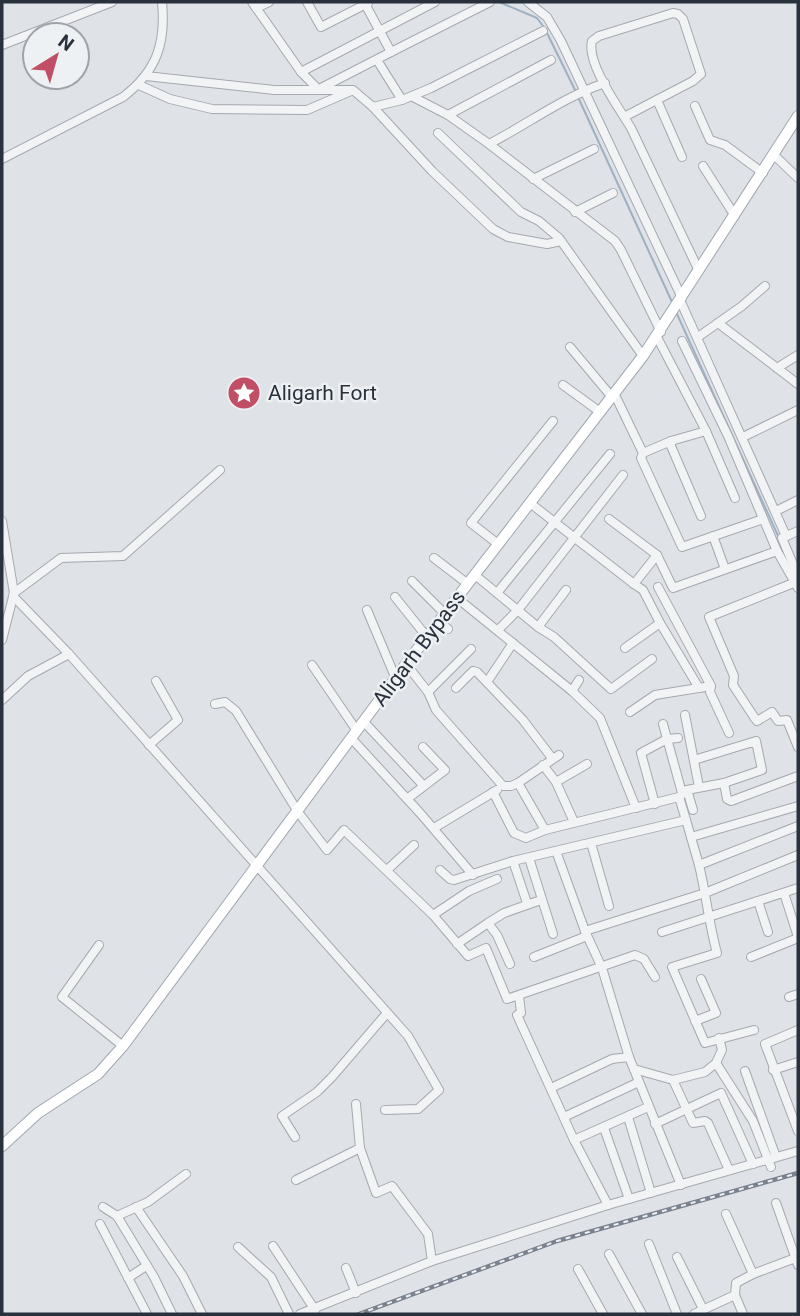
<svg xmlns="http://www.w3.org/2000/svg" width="800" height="1316" font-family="Roboto,sans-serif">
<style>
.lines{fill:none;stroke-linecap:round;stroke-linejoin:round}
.stream{stroke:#9db1c3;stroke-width:2}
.minor-casing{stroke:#a5a9b0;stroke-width:10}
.major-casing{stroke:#9fa7b1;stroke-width:12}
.minor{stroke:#f1f3f5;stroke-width:8}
.major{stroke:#fff;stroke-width:10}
.rail-casing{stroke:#7a828e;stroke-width:4.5}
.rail{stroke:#eef1f4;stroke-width:2;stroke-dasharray:5;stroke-linecap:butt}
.labels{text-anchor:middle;stroke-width:5;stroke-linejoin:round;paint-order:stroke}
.poi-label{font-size:21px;fill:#29313c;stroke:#eef1f4;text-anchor:start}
.street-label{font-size:21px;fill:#29313c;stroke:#eef1f4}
</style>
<rect width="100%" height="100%" fill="#dfe2e6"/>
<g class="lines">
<g class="stream">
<polyline points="499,2 537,18 543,26"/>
<polyline points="546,31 576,92"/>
<polyline points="578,97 672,302"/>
<polyline points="677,314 779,538"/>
</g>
<defs>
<g id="minor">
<polyline points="252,2 301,72 318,89"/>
<polyline points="307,2 321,27 368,3"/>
<polyline points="364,2 391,52 490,2"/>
<polyline points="528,2 547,17 561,41 682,298"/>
<polyline points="256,8 269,2"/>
<polyline points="2,45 112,2"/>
<polyline points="377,60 402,100 431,88 543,31"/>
<path d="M551,60L448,115L489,144C528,124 563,97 605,83"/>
<polyline points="301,72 435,2"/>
<polyline points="146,76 274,90 353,90 373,107 432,171 493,229 508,237 547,244 561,241"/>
<polyline points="139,85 170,99 212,109 307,110 351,91"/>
<polyline points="321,88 391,52"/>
<polyline points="413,97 448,115"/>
<polyline points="657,100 682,157"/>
<polyline points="695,106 710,140 725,145 763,173"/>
<polyline points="373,107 402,100"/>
<path d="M624,117L693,81L701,74L683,19L678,14L673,13L599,36L592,41C586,63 619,108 631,128L699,271"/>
<polyline points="438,133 521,212 539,221 559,238 643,356"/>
<polyline points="489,144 615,241 621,250 661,332"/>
<polyline points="774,155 798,178"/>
<path d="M2,159L123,97C157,71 166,43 162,2"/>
<polyline points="703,166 735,216"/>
<polyline points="533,179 594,149"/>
<polyline points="575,212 613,193"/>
<polyline points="680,300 786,536"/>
<polyline points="718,323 798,384"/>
<polyline points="657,337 706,431 671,441 671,446 701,516"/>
<polyline points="698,337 742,306 765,286"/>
<polyline points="682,341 728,436 777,551 798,588"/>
<polyline points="570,347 611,396"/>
<polyline points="777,368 798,355"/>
<polyline points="563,385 600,412"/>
<polyline points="614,393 643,453 641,458 682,547 763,519"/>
<polyline points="706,431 735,498"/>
<polyline points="743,437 798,410"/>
<polyline points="643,453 671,441"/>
<polyline points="530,503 634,584 657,555 673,588 777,551"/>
<polyline points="776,511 798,500"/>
<polyline points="609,519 657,555"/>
<polyline points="2,521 14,593 2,640"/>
<polyline points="798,531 782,538 798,576"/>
<polyline points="713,536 725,569"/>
<polyline points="498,544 471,523 553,421"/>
<polyline points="434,558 468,584"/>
<polyline points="475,575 538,627 554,637 611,689 652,659"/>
<polyline points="412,581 445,614"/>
<polyline points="796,582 709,617 734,676 733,685 754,717 757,721 772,712 778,721 787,720 798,747"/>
<polyline points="634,584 643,590 660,623 699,688"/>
<polyline points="658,587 711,686 710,692 729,733"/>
<polyline points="14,593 61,558 123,556 220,470"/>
<polyline points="497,593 610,454"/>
<polyline points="13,596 69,654 408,1036 439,1090 418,1109 385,1110"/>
<polyline points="395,597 427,637"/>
<polyline points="457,598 572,691"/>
<polyline points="367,610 396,679"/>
<polyline points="439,621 448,629"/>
<polyline points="538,627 566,590"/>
<polyline points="498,630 518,610 623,475"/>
<polyline points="625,648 660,623"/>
<polyline points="406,664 428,692 436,710 503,786 511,786 518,783 559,755"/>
<polyline points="312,665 357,731"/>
<polyline points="579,680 572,691 600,718 636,808"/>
<polyline points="487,682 513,643"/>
<polyline points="456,688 473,671 477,672 523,720 552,758"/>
<polyline points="428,692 471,649"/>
<polyline points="2,700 28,676 69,654"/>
<polyline points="215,704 225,702 236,711 298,812 327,850 344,830 433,915 468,956 486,948 507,999 635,955 644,959 655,977"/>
<polyline points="630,712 655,695 711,686"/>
<polyline points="685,715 699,787"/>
<polyline points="364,722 423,785"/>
<polyline points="663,724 682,793"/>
<polyline points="352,739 420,813 473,875"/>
<polyline points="149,745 178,720 156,681"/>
<polyline points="543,765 556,782 574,822"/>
<polyline points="556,782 587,764"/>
<polyline points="518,783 545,830"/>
<polyline points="724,783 727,799 731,801 798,776"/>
<polyline points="687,790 693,810"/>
<polyline points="493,792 514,833 526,838 545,830 679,797 687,790 724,783 762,770 756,741 694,760"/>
<polyline points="407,799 445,770 423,747"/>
<polyline points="655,804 641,753 667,739 678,738"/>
<polyline points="686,820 699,865 798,826"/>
<polyline points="434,828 497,790"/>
<polyline points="691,837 798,806"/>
<polyline points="591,843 609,906"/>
<polyline points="556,851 585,931 602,968 629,1057 681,1185"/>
<polyline points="529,858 553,934"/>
<polyline points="513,861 527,903"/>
<path d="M699,865C706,894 709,924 717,953L672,967L705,1043L754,1030"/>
<polyline points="387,870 414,845"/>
<polyline points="440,870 450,879 454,880 513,861 686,820 679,797"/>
<polyline points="784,893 798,937"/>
<polyline points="758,901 768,932"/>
<polyline points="433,915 469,891 497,879"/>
<polyline points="488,923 504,913 541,900"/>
<polyline points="585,931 705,893 798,855"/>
<polyline points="662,932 798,888"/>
<polyline points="457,944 488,923 497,935 510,964"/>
<polyline points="99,945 62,997 123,1046"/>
<polyline points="534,957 587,936"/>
<polyline points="751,957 798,938"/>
<polyline points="789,997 798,994"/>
<polyline points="695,1021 716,1013 701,979"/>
<polyline points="798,1030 765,1044 798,1131"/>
<polyline points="716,1063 753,1121 771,1167"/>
<polyline points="634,1069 673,1080 705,1072 716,1063 722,1050 719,1038"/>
<polyline points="773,1070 798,1062"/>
<polyline points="745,1071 776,1157"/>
<polyline points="673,1080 693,1123 705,1121 708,1123 729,1170"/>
<polyline points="551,1088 612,1059 629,1057"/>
<polyline points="356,1104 360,1148 376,1193 392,1186 428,1234 432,1261"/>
<polyline points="564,1117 639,1082"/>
<polyline points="628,1117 651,1193"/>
<polyline points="655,1124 721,1093 753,1164"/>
<polyline points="604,1128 629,1199"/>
<polyline points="295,1137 282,1116 317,1092 332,1077 387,1013"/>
<polyline points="574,1140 648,1107"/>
<polyline points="296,1180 360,1148"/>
<polyline points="776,1203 798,1265"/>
<polyline points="608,1205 798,1151"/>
<polyline points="103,1207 117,1216 154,1277 172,1314"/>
<polyline points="136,1207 183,1276 202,1314"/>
<polyline points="726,1214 753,1274 798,1257"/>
<polyline points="117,1216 148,1202 186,1174"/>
<polyline points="100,1224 147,1314"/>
<polyline points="649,1244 677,1314"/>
<polyline points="273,1246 315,1310"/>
<polyline points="238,1247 271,1277 289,1314"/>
<polyline points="609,1254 642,1314"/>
<polyline points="677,1257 703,1309"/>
<polyline points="346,1268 356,1293"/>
<polyline points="578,1269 603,1314"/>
<polyline points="128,1278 146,1266"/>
<polyline points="735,1295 743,1314"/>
<polyline points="300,1314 432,1261 608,1205 574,1140 517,1015 521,1013 519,996"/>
<polyline points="694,1314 735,1295 736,1283 753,1274"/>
</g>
<polyline id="major" points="2,1146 38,1113 98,1074 123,1046 406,664 643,356 798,116"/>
</defs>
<use href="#minor" class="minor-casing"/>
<use href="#major" class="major-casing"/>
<use href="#minor" class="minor"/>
<use href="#major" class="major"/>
<defs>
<polyline id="rail" points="359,1314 557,1241 798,1173"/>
</defs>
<use href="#rail" class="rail-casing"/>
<use href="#rail" class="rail"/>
</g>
<defs>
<symbol id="sight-disc" viewBox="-11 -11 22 22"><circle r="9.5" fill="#c04f65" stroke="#eef1f4"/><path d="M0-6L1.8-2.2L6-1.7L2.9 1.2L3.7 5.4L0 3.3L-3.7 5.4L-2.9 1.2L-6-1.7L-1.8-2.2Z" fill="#fff"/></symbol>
</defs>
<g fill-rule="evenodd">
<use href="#sight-disc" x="225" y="374" width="38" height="38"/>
</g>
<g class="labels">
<g class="poi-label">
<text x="268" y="400">Aligarh Fort</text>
</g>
<g class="street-label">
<text transform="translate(419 648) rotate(-53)" y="7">Aligarh Bypass</text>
</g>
</g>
<rect width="800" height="1316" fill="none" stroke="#29313c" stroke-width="7"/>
<g transform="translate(56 56) rotate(37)"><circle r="33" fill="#eef1f4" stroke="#9fa4aa" stroke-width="2"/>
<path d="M0-5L12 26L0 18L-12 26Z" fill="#c04f65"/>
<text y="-10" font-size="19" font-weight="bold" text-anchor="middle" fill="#29313c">N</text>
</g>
</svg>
